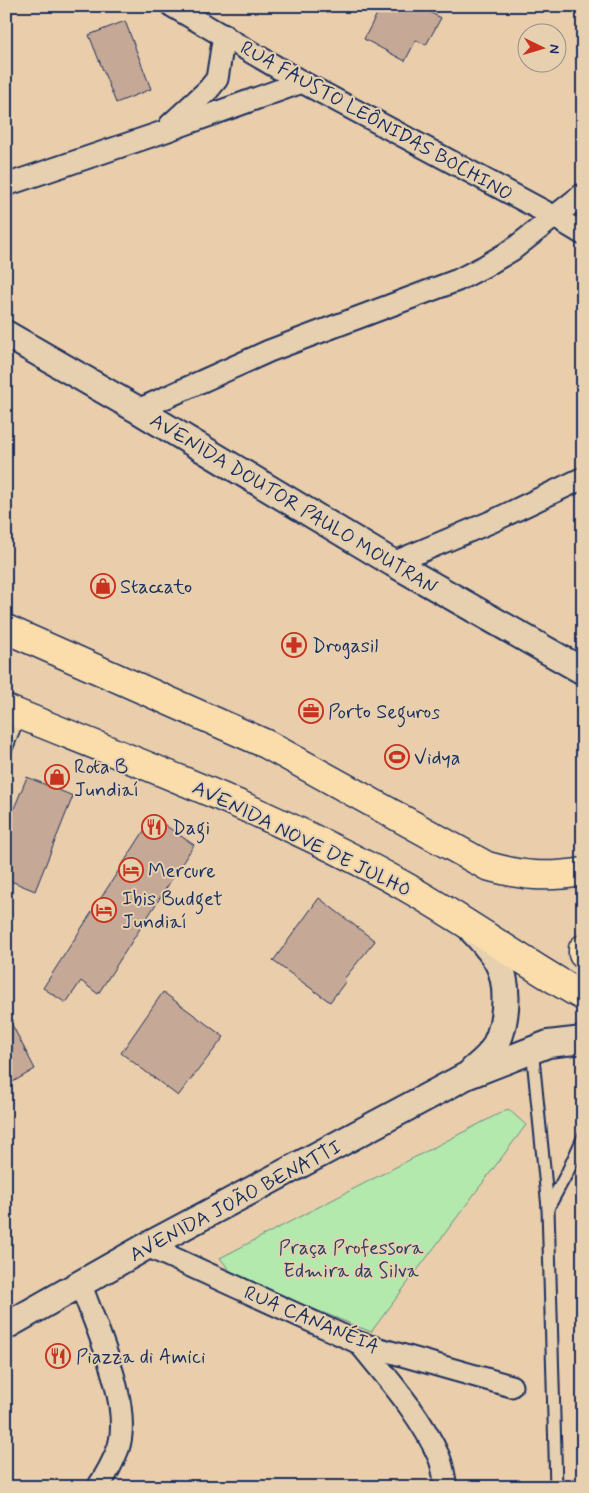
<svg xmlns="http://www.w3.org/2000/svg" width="589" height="1493" font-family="Mynerve,sans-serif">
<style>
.green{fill:#b3e9ac;stroke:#678c85}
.building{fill:#c5a895;stroke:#1b2f5e}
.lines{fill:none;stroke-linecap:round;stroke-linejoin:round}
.service-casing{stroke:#1b2f5e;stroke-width:15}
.minor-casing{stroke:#1b2f5e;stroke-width:25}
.tertiary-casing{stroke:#1b2f5e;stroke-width:30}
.primary-casing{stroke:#1b2f5e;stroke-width:31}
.service{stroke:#e6d0af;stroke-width:11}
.minor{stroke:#e6d0af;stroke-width:21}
.tertiary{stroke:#e6d0af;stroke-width:26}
.primary{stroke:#fbddab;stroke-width:28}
.labels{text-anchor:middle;stroke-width:4;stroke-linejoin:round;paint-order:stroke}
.street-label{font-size:20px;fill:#1b2f5e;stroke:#e6d0af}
.poi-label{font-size:20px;fill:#1b2f5e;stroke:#e6d0af;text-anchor:start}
.park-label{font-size:20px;fill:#2a4266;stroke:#e6d0af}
</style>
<rect width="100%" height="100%" fill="#eaceac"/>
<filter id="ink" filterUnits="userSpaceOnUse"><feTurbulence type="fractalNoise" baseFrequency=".02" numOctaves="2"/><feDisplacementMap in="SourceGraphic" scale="10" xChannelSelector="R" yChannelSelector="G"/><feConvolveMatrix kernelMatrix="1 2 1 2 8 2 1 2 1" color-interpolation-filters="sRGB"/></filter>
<g filter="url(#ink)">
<polygon class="green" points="508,1109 526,1125 371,1332 235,1277 220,1258"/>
<g class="building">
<polygon points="381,6 418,6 441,18 426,45 416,40 405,61 364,39"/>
<polygon points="125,21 151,89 116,103 89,35"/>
<polygon points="27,777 73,796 35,891 6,879 6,828"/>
<polygon points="153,817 194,845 98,994 81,981 66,1003 43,988"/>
<polygon points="319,898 375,941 344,979 346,981 330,1002 273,961"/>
<polygon points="163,992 224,1037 178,1096 121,1053"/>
<polygon points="6,1013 35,1069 6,1086"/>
</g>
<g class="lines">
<defs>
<g id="service">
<polyline points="6,749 20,715"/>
<polyline points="532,1048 548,1208"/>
<polyline points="556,1487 548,1208 567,1173 583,1138"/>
</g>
<g id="minor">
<polyline points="172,6 302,82 553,216 583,234"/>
<polyline points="170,125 208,90 217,79 224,35"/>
<polyline points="6,185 163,132 302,82"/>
<polyline points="138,410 269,351 458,280 485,266 512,250 583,194"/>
<polyline points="393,563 493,521 583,478"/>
<polyline points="147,1246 359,1343 511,1386"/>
<path d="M81,1285C96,1328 133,1405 118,1449C113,1462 106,1475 98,1487"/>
<path d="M359,1343C388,1379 420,1414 439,1457C443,1466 444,1477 446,1487"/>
</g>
<g id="tertiary">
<polyline points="6,334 138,410 393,563 583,671"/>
<path d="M472,1071C477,1066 484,1061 489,1055C507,1033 511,985 497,961C491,950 481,940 473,931"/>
<polyline points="6,1326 147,1246 466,1076 548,1044 583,1040"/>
</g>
<g id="primary">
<path d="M6,629L266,744L487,866C523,876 546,878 583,872"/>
<path d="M6,709C141,764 279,815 406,887C466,921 523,962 583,996"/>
<polyline points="583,949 583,954"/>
</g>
</defs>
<use href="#service" class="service-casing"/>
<use href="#minor" class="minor-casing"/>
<use href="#tertiary" class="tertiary-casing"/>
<use href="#primary" class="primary-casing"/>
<use href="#service" class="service"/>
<use href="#minor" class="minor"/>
<use href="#tertiary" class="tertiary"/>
<use href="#primary" class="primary"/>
</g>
</g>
<defs>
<symbol id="shop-ring" viewBox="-11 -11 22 22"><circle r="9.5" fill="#e6d0af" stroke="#c8321e" stroke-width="1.5"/><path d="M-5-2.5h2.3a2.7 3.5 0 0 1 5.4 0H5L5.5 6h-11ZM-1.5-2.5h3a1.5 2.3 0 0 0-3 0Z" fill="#c8321e"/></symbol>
<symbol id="pharmacy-ring" viewBox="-11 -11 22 22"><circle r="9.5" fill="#e6d0af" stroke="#c8321e" stroke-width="1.5"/><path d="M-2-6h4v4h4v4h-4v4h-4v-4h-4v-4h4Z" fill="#c8321e"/></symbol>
<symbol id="office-ring" viewBox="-11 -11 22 22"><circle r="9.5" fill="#e6d0af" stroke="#c8321e" stroke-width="1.5"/><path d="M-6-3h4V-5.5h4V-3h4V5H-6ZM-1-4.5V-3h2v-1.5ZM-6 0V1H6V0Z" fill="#c8321e"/></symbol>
<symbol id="stadium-ring" viewBox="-11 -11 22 22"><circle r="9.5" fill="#e6d0af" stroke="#c8321e" stroke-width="1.5"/><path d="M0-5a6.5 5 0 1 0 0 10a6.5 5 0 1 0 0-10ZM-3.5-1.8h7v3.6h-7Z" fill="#c8321e"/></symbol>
<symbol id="restaurant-ring" viewBox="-11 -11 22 22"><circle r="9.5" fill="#e6d0af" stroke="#c8321e" stroke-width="1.5"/><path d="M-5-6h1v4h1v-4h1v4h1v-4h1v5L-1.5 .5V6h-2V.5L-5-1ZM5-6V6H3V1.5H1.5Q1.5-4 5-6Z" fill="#c8321e"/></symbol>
<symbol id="hotel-ring" viewBox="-11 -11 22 22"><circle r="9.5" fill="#e6d0af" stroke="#c8321e" stroke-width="1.5"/><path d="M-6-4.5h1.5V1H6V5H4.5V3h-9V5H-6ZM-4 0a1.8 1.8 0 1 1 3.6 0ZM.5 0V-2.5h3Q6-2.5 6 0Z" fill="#c8321e"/></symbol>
</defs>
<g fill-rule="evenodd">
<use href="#shop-ring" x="89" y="572" width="28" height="28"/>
<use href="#pharmacy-ring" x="280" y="631" width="28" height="28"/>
<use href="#office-ring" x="297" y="697" width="28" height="28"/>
<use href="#stadium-ring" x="383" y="743" width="28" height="28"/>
<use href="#shop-ring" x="43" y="763" width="28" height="28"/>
<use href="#restaurant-ring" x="140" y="813" width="28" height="28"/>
<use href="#hotel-ring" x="117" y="856" width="28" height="28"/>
<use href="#hotel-ring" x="90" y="896" width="28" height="28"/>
<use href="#restaurant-ring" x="44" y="1342" width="28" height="28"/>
</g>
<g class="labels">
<g class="street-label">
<text transform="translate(377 120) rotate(29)" y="7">RUA FAUSTO LEÔNIDAS BOCHINO</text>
<text transform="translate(294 503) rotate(31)" y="7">AVENIDA DOUTOR PAULO MOUTRAN</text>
<text transform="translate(302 838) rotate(26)" y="7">AVENIDA NOVE DE JULHO</text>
<text transform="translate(235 1200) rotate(-28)" y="7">AVENIDA JOÃO BENATTI</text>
<text transform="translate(312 1319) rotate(23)" y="7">RUA CANANÉIA</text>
</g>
<g class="poi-label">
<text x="120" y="593">Staccato</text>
<text x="312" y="652">Drogasil</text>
<text x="328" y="718">Porto Seguros</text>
<text x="414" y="764">Vidya</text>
<text x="74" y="773">Rota B<tspan x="74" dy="23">Jundiaí</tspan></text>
<text x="172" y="834">Dagi</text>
<text x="148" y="877">Mercure</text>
<text x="122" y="905">Ibis Budget<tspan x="122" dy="23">Jundiaí</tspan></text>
<text x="76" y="1363">Piazza di Amici</text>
</g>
<g class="park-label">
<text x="351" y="1254">Praça Professora<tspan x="351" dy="23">Edmira da Silva</tspan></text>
</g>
</g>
<rect width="589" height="1493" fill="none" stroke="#e6d0af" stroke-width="25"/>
<rect x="12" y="12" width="564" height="1468" fill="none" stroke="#1b2f5e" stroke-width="2" filter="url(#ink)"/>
<g transform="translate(542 48) rotate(95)"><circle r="24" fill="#e6d0af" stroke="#95908f"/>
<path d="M0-4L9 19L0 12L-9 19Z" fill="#c8321e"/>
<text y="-8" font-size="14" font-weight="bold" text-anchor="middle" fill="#1b2f5e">N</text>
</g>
</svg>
